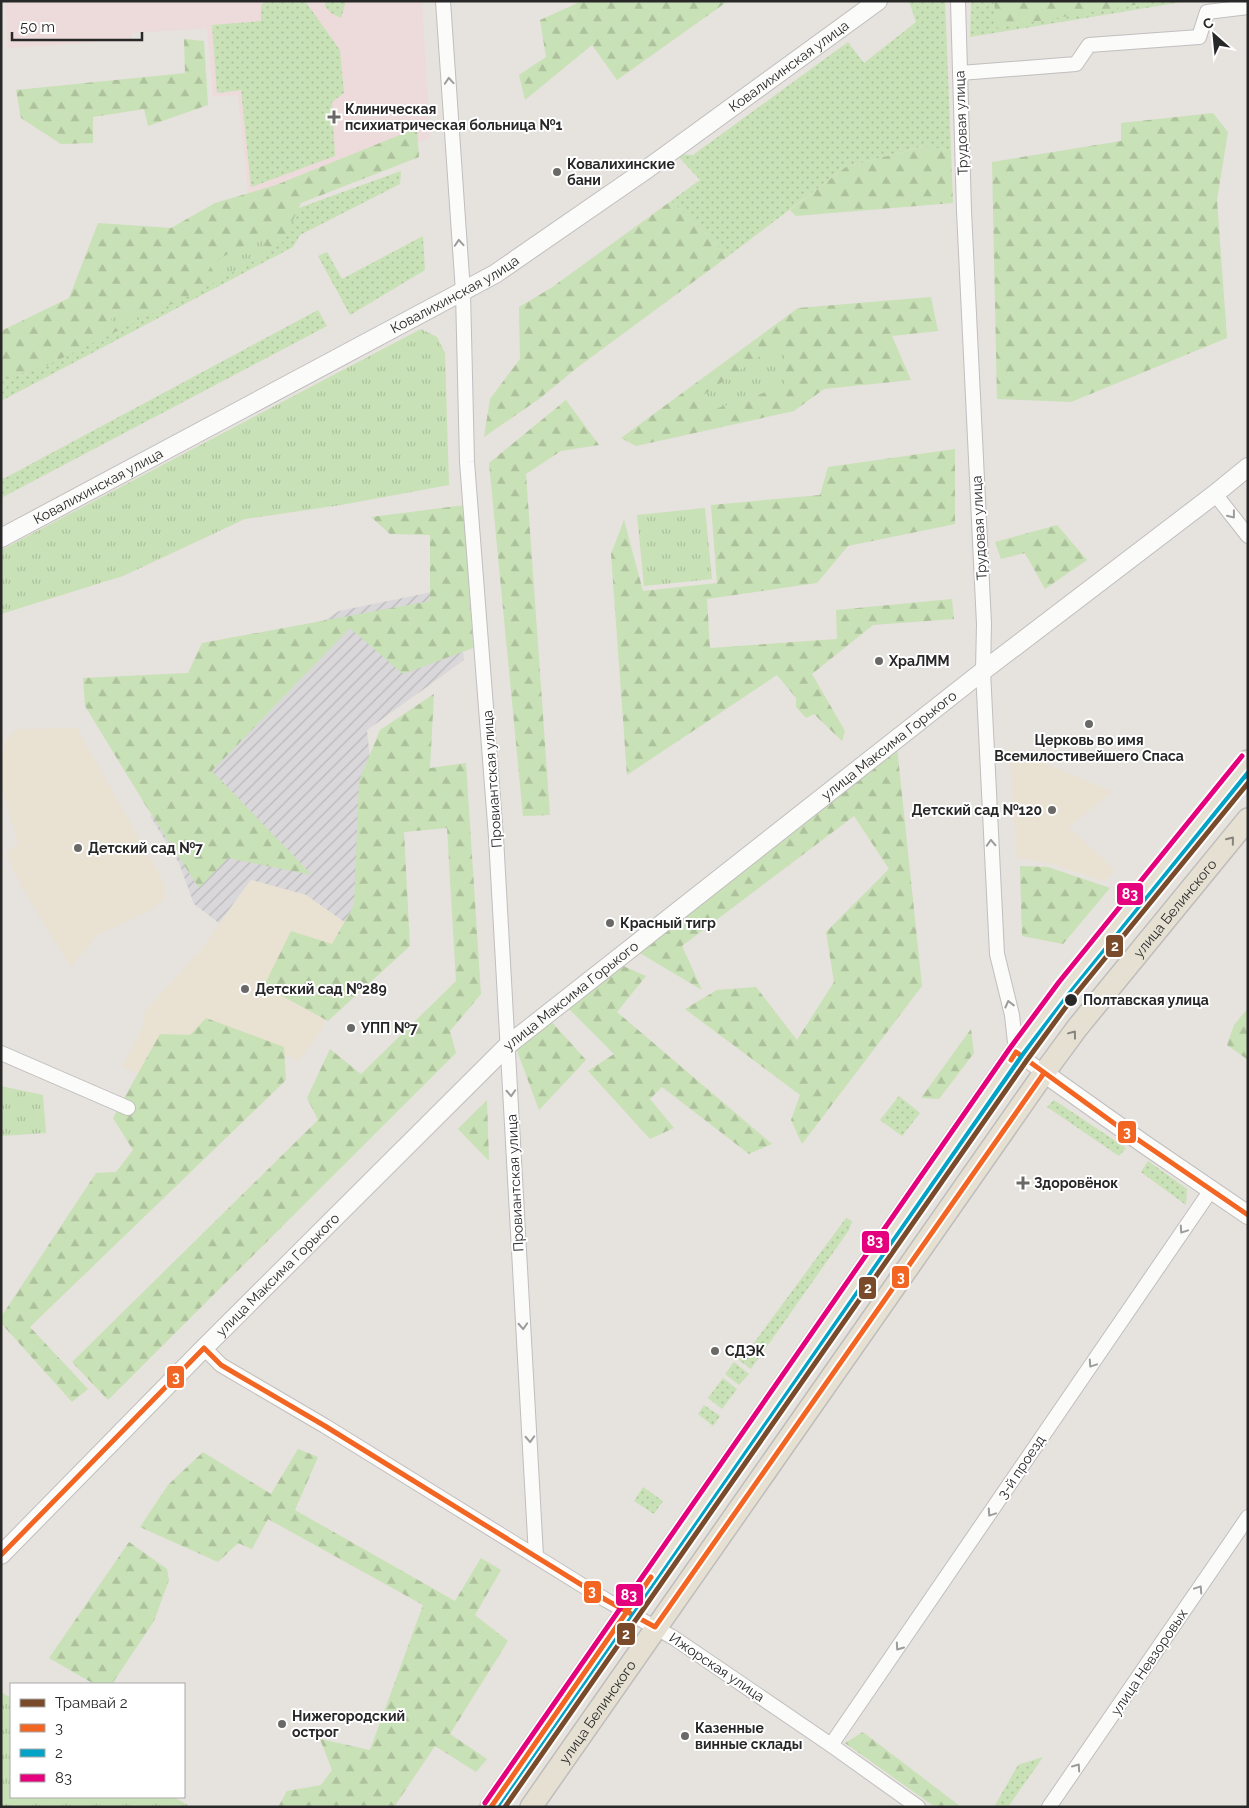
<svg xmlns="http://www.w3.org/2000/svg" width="1249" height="1808" font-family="Raleway,sans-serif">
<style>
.industrial{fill:url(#industrial-furrows)}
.education{fill:#e9e1d1}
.medical{fill:#ecdbda}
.grass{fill:url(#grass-dots)}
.forest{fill:url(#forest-firs)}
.park{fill:url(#park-tufts)}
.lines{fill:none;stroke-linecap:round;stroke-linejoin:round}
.minor-casing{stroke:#c0bebf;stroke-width:16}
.tertiary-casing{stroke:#c0bebf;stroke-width:20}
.primary-casing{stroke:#bfbdbc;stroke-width:24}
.minor{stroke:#fbfbfa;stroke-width:14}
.tertiary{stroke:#fbfbfa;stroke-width:18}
.primary{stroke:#e5e0d2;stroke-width:21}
.bus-1-casing{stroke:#fff;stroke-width:9}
.bus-2-casing{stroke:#fff;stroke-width:9}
.bus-3-casing{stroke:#fff;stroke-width:9}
.bus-1{stroke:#f26522;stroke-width:5}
.bus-2{stroke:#02a3c6;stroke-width:5}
.bus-3{stroke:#e5007d;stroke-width:5}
.tram-1-casing{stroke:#fff;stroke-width:9}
.tram-1{stroke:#7a4b2a;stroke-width:5}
.oneway{stroke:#9c9c9c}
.oneway2{stroke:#86847d}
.poi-dot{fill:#6a6967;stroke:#fff;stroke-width:2}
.stop-dot{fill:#282828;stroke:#fff;stroke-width:2}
.labels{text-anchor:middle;stroke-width:4;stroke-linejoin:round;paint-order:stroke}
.street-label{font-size:14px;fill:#282828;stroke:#fff}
.poi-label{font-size:14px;font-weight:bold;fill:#282828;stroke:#fff;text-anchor:start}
.stop-label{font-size:14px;font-weight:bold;fill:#282828;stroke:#fff;text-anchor:start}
.line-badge{stroke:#fff;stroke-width:2}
.badge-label{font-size:14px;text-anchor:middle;font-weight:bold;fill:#fff}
</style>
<defs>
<pattern id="industrial-furrows" width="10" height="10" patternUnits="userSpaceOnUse" patternTransform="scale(1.25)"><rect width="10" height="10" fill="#d9d7d9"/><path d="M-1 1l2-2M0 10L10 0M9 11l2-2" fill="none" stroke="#bab9ba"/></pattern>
<pattern id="grass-dots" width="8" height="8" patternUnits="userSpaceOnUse" patternTransform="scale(1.25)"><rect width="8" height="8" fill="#c9e1b6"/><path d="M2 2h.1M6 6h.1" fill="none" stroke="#adc19c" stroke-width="1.8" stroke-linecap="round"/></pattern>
<pattern id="forest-firs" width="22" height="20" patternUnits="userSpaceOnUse" patternTransform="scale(1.25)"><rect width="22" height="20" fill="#c9e1b6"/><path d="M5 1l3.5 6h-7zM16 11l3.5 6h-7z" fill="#adc19c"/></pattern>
<pattern id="park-tufts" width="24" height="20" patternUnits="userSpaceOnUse" patternTransform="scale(1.25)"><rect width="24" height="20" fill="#c9e1b6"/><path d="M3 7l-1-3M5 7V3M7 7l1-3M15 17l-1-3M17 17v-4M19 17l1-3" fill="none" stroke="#adc19c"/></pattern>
</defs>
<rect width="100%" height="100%" fill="#e6e2dd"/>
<polygon class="industrial" points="457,587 464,660 367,730 377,829 360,905 347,924 306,895 251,880 219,923 194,904 179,863 150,816 169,805 163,728 339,611"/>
<g class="education">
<polygon points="77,728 165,885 165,898 151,910 97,935 71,967 21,886 6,852 18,844 1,786 1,763 7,739 19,729"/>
<polygon points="1009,748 1112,792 1068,827 1115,870 1105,881 1049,863 1017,858"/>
<polygon points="251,880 306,895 347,924 325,968 324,1026 298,1062 288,1055 256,1083 180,1092 122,1067 143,1027 145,1011 201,950"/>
</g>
<polygon class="medical" points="5,1 422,1 430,138 249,202 238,95 213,97 207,28 132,33 132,40 8,48"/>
<g class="grass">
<polygon points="266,1 305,1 340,50 344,93 332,102 335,156 251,187 241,90 217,93 212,25 261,21 261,5"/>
<polygon points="325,1 346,1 341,18 331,13 325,6"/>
<polygon points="909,1 945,1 951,150 924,146 846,167 727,257 706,234 671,201 700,180 676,154 693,155 848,42 864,63 916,22"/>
<polygon points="971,1 1188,1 970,37"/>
<polygon points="401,171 400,184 300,235 293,247 1,401 1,374 260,222"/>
<polygon points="423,236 425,270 350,315 318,256 327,252 342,279"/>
<polygon points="318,310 327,326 1,498 1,478 5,478"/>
<polygon points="899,1096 920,1113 902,1136 880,1120"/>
<polygon points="1054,1100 1126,1148 1119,1156 1047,1107"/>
<polygon points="1148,1161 1187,1189 1186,1205 1141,1172"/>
<polygon points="846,1218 852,1221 849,1230 751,1369 736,1358 748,1351"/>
<polygon points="734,1362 749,1374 739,1385 725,1374"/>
<polygon points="723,1378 737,1389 722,1409 708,1398"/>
<polygon points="704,1405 720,1416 713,1426 698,1414"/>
<polygon points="643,1487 663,1501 654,1514 634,1501"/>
<polygon points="1043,1757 1008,1807 994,1807 1018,1765"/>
</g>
<g class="forest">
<polygon points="582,1 728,1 617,80 592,45 525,100 519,75 546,57 540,20"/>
<polygon points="994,1 1158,1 997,28"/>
<polygon points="184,39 204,41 208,105 148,126 144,109 93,117 93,143 61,144 21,118 16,90 185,73"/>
<polygon points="1213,113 1228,132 1217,200 1227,338 1071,402 997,399 992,162 1121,141 1121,123"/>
<polygon points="417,128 419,157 301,203 282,243 204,288 44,367 1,379 1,331 69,298 98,223 171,228 215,203 276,185"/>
<polygon points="925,146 951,150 953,203 796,216 790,210 846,167"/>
<polygon points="671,201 706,234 727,257 578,367 539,399 484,437 490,399 520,359 519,307 551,288"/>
<polygon points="931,297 938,331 892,336 911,380 824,389 794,411 636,446 621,438 798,308"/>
<polygon points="566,400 599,445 561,451 526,474 550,815 523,816 489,463"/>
<polygon points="955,449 955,524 848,546 817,583 707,599 710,648 837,639 836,610 952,599 954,619 873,625 812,674 845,731 842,741 814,714 806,718 796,707 796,698 777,675 627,775 611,554 624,520 643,591 717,583 711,505 820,495 828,467"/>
<polygon points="465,505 473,648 403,674 350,628 212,771 312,875 228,858 199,888 146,806 85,706 83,678 188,673 202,643 430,601 430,535 390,534 371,517"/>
<polygon points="1057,525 1087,560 1045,589 1025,553 1001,559 995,542"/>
<polygon points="434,694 430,768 466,763 481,994 450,1031 456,1053 108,1400 72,1362 318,1120 307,1098 330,1049 361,1074 456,981 447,828 404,832 410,946 328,1021 264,986 291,931 332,944 354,905 359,781 380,730"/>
<polygon points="897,747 922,986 802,1144 791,1120 800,1095 685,1009 717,990 756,987 797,1040 834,982 826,932 889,869 854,816 682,946 702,990 638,952"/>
<polygon points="1020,866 1048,867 1110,888 1063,944 1022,936"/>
<polygon points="621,965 646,976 617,1012 772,1144 749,1154 662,1087 650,1099 674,1128 650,1139 588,1071 614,1054 567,1007"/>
<polygon points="1248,1008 1248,1060 1227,1045 1234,1025"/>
<polygon points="206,1018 284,1047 286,1080 30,1327 88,1389 72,1402 1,1323 1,1317 96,1173 116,1172 133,1150 113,1118 160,1034 190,1035"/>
<polygon points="549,1019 586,1060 539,1110 516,1048"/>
<polygon points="971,1029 974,1053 939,1099 921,1098"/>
<polygon points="487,1100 489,1161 458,1129"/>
<polygon points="298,1449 318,1457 295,1510 455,1601 481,1558 501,1570 475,1615 508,1641 450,1734 487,1759 476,1772 435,1746 394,1807 278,1807 287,1791 321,1785 332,1770 320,1739 370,1750 423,1605 268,1519 252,1549 238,1543 218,1562 140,1527 168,1485 203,1452 271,1494"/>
<polygon points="129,1542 167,1569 169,1580 154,1621 112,1684 94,1684 49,1658"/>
<polygon points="863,1732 961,1807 935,1807 845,1743"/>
</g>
<g class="park">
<polygon points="261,237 269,253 218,280 209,264"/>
<polygon points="135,308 140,319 117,330 111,319"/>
<polygon points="421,329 437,337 445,353 449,485 341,505 245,519 123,576 1,614 1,550"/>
<polygon points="785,339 784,386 706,412 699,398"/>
<polygon points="705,508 712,579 644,586 637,515"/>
<polygon points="1,1086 43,1095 46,1133 1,1136"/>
<polygon points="1,1692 11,1698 11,1797 174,1797 191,1807 1,1807"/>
</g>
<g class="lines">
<defs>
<g id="minor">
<polyline points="443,1 463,292 467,462 496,837 536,1556"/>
<polyline points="958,1 964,211 984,624 983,671 997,954 1012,1015 1016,1052 1044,1073"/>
<polyline points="960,73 1076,64 1089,45 1199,37 1207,12 1248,7"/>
<polyline points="1215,494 1248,536"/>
<polyline points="1,1053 128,1108"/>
<polyline points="204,1348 221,1365 325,1426 606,1600 674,1638 831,1745 918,1807"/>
<polyline points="831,1745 1211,1190"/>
<polyline points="1049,1807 1248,1517"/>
</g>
<g id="tertiary">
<path id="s1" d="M1,538L495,274L647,169L878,1"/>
<polyline points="1044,1073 1144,1144 1248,1215"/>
<path id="s2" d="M1,1555L204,1348L508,1045L983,671L1215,494L1248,467"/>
</g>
<g id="primary">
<polyline points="491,1807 1016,1052 1065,987 1248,761"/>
<path id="s3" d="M531,1807L1044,1073L1077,1028L1248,819"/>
</g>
</defs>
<use href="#minor" class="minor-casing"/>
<use href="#tertiary" class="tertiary-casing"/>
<use href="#primary" class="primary-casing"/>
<use href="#minor" class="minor"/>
<use href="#tertiary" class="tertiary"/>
<use href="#primary" class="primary"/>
<defs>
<g id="bus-1">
<polyline points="1011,1060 1016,1052 1115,1124 1248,1215"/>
<polyline points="1,1555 204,1348 221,1365 325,1426 606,1600 655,1627 1044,1073"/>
<polyline points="491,1807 651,1577"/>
</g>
<polyline id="bus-2" points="500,1807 1022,1056 1071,992 1248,773"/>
<polyline id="bus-3" points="485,1803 1010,1048 1059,982 1242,756"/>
</defs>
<use href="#bus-1" class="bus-1-casing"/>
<use href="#bus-2" class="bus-2-casing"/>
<use href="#bus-3" class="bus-3-casing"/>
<use href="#bus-1" class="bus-1"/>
<use href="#bus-2" class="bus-2"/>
<use href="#bus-3" class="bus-3"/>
<defs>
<polyline id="tram-1" points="505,1807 1027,1060 1071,1000 1248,783"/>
</defs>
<use href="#tram-1" class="tram-1-casing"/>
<use href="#tram-1" class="tram-1"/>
</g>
<defs><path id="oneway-chevron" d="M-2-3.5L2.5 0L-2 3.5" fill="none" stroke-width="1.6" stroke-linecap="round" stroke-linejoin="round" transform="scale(1.25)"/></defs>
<g class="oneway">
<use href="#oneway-chevron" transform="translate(449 81) rotate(-94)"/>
<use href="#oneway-chevron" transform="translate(459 243) rotate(-94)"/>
<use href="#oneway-chevron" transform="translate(1232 515) rotate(52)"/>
<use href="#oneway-chevron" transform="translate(991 843) rotate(-93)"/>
<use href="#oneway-chevron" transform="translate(1009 1004) rotate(-104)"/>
<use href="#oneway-chevron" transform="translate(511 1093) rotate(87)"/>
<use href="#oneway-chevron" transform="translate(1183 1230) rotate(124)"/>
<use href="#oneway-chevron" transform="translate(523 1326) rotate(87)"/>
<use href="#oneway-chevron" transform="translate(1092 1364) rotate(124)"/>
<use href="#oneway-chevron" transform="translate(530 1439) rotate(87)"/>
<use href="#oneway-chevron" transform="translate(991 1513) rotate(124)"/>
<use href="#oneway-chevron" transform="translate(1199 1589) rotate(-56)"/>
<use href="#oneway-chevron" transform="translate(899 1647) rotate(125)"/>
<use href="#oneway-chevron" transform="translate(1077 1767) rotate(-55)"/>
</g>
<g class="oneway2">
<use href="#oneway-chevron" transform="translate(1231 840) rotate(-51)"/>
<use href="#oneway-chevron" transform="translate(1073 1034) rotate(-53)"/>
</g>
<g class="poi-dot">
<path d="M331.5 109.5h5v5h5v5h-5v5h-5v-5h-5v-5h5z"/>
<circle cx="557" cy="172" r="5"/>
<circle cx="879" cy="661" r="5"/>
<circle cx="1089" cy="724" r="5"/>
<circle cx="1052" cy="810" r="5"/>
<circle cx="78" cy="848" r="5"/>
<circle cx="610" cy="923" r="5"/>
<circle cx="245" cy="989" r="5"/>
<circle cx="351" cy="1028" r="5"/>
<path d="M1020.5 1175.5h5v5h5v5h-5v5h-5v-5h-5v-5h5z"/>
<circle cx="715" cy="1351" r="5"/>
<circle cx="282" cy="1724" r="5"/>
<circle cx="685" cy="1736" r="5"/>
</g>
<circle class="stop-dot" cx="1071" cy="1000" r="7"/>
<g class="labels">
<g class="street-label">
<text dy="5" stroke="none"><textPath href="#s1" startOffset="920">Ковалихинская улица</textPath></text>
<text transform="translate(961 123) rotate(-92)" y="5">Трудовая улица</text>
<text dy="5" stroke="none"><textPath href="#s1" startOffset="515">Ковалихинская улица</textPath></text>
<text dy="5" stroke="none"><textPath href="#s1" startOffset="110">Ковалихинская улица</textPath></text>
<text transform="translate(979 528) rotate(-93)" y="5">Трудовая улица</text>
<text dy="5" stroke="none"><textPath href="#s2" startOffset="1204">улица Максима Горького</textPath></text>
<text transform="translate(492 779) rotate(-94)" y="5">Провиантская улица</text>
<text dy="5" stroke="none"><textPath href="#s3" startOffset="1106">улица Белинского</textPath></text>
<text dy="5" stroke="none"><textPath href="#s2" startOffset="799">улица Максима Горького</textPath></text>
<text transform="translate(515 1183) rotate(-93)" y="5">Провиантская улица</text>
<text dy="5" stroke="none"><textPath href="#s2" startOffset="394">улица Максима Горького</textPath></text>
<text transform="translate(1021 1467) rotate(-56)" y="5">3-й проезд</text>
<text transform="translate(1149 1662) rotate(-56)" y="5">улица Невзоровых</text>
<text transform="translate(717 1667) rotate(34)" y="5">Ижорская улица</text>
<text dy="5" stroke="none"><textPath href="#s3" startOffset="116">улица Белинского</textPath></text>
</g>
<g class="poi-label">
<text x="345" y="114">Клиническая<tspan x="345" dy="16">психиатрическая больница №1</tspan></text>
<text x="567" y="169">Ковалихинские<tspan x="567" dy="16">бани</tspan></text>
<text x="889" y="666">ХраЛММ</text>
<text x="1089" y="745" text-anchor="middle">Церковь во имя<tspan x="1089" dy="16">Всемилостивейшего Спаса</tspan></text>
<text x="1042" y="815" text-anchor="end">Детский сад №120</text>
<text x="88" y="853">Детский сад №7</text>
<text x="620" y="928">Красный тигр</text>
<text x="255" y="994">Детский сад №289</text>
<text x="361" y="1033">УПП №7</text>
<text x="1034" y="1188">Здоровёнок</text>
<text x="725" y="1356">СДЭК</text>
<text x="292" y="1721">Нижегородский<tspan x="292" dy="16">острог</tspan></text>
<text x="695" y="1733">Казенные<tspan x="695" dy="16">винные склады</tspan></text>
</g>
<g class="stop-label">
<text x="1083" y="1005">Полтавская улица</text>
</g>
</g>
<g class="line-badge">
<rect x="1116" y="882" width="28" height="24" rx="5" fill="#e5007d"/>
<rect x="1105" y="934" width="19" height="24" rx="5" fill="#7a4b2a"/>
<rect x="1117" y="1120" width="20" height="24" rx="5" fill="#f26522"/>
<rect x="861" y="1230" width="29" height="24" rx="5" fill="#e5007d"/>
<rect x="891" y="1265" width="19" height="24" rx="5" fill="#f26522"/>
<rect x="858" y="1276" width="19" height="24" rx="5" fill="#7a4b2a"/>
<rect x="166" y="1365" width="19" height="24" rx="5" fill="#f26522"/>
<rect x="583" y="1580" width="19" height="24" rx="5" fill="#f26522"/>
<rect x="615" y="1583" width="29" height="24" rx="5" fill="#e5007d"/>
<rect x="616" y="1622" width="20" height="24" rx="5" fill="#7a4b2a"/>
</g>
<g class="badge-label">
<text x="1130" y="899">83</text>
<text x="1115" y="951">2</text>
<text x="1127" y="1137">3</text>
<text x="875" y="1246">83</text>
<text x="901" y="1282">3</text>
<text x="868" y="1293">2</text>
<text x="176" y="1382">3</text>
<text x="592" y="1596">3</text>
<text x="629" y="1600">83</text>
<text x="626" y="1639">2</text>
</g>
<rect width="1249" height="1808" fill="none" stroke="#282828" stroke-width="5"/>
<rect x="10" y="1683" width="175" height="115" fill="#ffffff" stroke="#a9a9a9"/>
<rect x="20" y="1699" width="25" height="8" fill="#7a4b2a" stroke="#a9a9a9"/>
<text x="55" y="1708" font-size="15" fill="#282828">Трамвай 2</text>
<rect x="20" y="1724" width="25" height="8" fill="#f26522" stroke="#a9a9a9"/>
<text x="55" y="1733" font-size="15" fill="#282828">3</text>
<rect x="20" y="1749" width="25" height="8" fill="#02a3c6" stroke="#a9a9a9"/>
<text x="55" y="1758" font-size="15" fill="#282828">2</text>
<rect x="20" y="1774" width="25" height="8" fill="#e5007d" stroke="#a9a9a9"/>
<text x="55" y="1783" font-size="15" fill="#282828">83</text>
<g transform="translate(1214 35) rotate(333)" stroke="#ffffff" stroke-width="4" paint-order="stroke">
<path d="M0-4L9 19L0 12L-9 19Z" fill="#282828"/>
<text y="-8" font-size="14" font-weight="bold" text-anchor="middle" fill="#282828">С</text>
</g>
<path d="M12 32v8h130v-8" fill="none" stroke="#282828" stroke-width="2.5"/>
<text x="20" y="32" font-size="15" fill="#282828" stroke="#ffffff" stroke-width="4" paint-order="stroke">50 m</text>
</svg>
